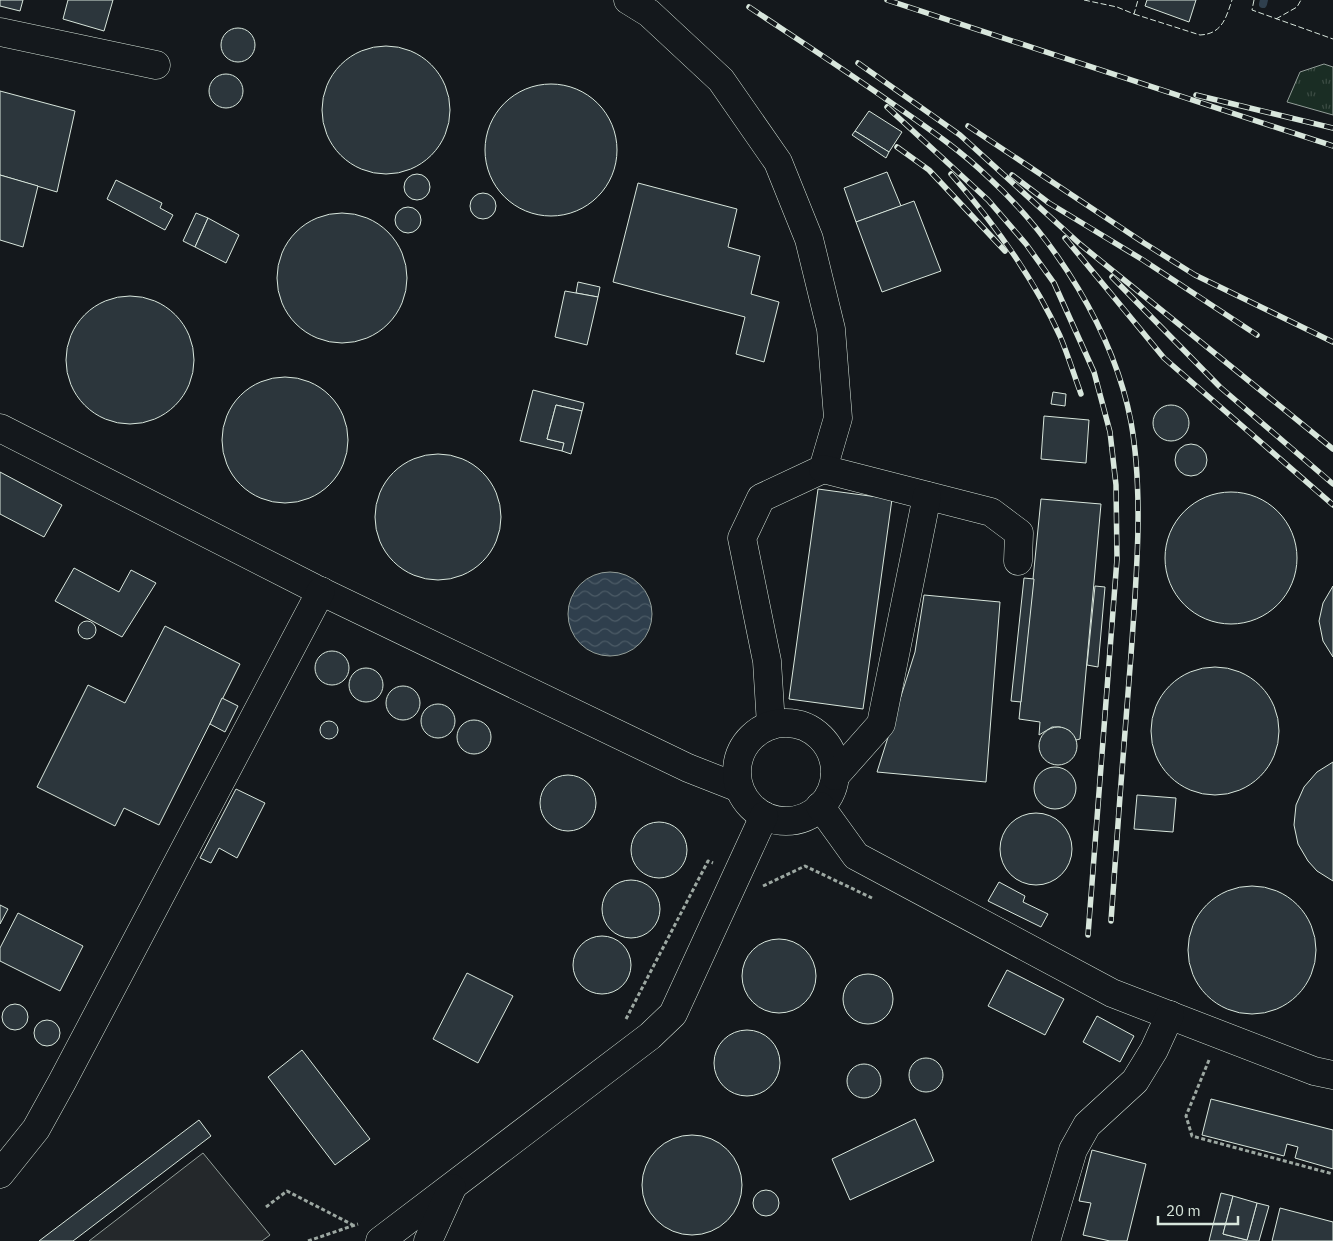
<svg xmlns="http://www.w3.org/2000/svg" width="1333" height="1241" font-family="'IBM Plex Sans',sans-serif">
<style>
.grass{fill:url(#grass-tufts);stroke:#939e99}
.parking{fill:#24282b;stroke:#939e99}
.water{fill:url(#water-waves);stroke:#939e99}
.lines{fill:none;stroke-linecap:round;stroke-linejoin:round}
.stream{stroke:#2f3f4d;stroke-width:8}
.building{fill:#2c363c;stroke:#d8e6dc}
.minor-casing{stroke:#d8e6dc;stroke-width:29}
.path{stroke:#9da8a2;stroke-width:3;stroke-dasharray:4 2.5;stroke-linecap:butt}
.minor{stroke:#14181c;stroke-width:28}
.rail-casing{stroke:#d8e6dc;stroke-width:5.5}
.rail{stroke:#14181c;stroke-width:4;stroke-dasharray:11;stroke-linecap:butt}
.fence{stroke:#d8e6dc;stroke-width:1;stroke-dasharray:6 2.5;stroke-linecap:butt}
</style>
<defs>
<pattern id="grass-tufts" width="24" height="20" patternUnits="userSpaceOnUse" patternTransform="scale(1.25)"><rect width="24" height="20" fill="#1a2d24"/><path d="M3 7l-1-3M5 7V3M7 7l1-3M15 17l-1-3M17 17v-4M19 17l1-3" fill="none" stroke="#3b4b43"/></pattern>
<pattern id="water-waves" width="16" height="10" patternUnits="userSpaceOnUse" patternTransform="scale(1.25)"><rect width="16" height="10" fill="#2f3f4d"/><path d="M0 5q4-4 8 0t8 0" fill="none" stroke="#4c5b66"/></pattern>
</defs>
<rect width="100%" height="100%" fill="#14181c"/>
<polygon class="grass" points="1324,64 1333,67 1333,115 1287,102 1300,72"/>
<polygon class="parking" points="203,1153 270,1235 262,1241 89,1241"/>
<circle class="water" cx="610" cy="614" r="42"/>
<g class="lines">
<polyline class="stream" points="1263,4 1264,0"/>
</g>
<g class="building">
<polygon points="0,0 23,0 20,11 0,6"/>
<polygon points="68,0 113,0 104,31 63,19"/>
<polygon points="1147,0 1196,0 1189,22 1145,6"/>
<circle cx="238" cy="45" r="17"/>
<circle cx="386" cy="110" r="64"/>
<circle cx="226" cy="91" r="17"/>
<circle cx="551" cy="150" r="66"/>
<polygon points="0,91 75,111 57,192 0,175"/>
<polygon points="869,111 902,132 889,152 855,131"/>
<polygon points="855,131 889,152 886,158 852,135"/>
<polygon points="887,172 901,206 856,222 844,188"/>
<circle cx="417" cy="187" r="13"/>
<polygon points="0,175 38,186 23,247 0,240"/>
<polygon points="116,180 162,203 160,208 173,215 165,230 107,199"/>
<polygon points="638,183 737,209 728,247 760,256 751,294 779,302 764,362 736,354 745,317 613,282"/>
<circle cx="483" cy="206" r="13"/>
<polygon points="914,201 941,271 882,292 856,222"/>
<circle cx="408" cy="220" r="13"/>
<polygon points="196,213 208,218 195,247 183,241"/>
<circle cx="342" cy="278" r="65"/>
<polygon points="208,218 239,235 226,263 195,247"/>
<polygon points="578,282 600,287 598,297 576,293"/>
<polygon points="565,291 598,297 587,345 555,337"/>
<circle cx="130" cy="360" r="64"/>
<circle cx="285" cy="440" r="63"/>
<polygon points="533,390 584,403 582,411 556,405 547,439 564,443 562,451 520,441"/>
<polygon points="1053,392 1066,394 1065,406 1051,404"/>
<circle cx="1171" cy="423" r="18"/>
<polygon points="556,405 582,411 571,454 562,451 564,443 547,439"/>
<polygon points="1044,416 1089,420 1086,463 1041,459"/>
<circle cx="1191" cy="460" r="16"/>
<circle cx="438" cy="517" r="63"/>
<polygon points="0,472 62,505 44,537 0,514"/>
<polygon points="818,489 892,499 863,709 789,699"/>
<circle cx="1231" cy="558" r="66"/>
<polygon points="1041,499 1101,504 1080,739 1076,740 1070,731 1060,727 1052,727 1039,735 1040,722 1019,719"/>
<polygon points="74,568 119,592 131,570 156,583 122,637 55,601"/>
<polygon points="1024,578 1034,579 1021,702 1011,701"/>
<polygon points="1095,586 1105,587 1098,667 1087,665"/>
<polygon points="1333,586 1333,657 1323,641 1319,621 1323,603"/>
<polygon points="924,595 1000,602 986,782 877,772 915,652"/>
<circle cx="87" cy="630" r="9"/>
<polygon points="165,626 240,664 159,825 124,808 115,826 37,787 88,685 125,703"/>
<circle cx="332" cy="668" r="17"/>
<circle cx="1215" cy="731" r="64"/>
<circle cx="366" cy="685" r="17"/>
<circle cx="403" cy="703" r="17"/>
<polygon points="222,698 238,706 225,732 210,724"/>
<circle cx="438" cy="721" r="17"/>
<circle cx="474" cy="737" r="17"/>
<circle cx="329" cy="730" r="9"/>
<circle cx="1058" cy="746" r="19"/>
<polygon points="1333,762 1333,881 1317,871 1308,861 1298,844 1294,825 1296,805 1304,787 1317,772"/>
<circle cx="1055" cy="788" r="21"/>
<circle cx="568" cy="803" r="28"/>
<polygon points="236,789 265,803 237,858 219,848 211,863 200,858"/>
<polygon points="1137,795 1176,798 1173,832 1134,829"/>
<circle cx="1036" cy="849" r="36"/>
<circle cx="659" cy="850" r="28"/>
<circle cx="631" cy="909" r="29"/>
<polygon points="999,882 1025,896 1023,902 1048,914 1041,927 988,901"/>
<circle cx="1252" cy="950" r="64"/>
<polygon points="0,905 8,909 0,924"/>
<polygon points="18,913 83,946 60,991 0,961 0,948"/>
<circle cx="602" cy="965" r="29"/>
<circle cx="779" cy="976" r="37"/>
<polygon points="1007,970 1064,999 1045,1035 988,1006"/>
<polygon points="467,973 513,996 478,1063 433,1039"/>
<circle cx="868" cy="999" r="25"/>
<circle cx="15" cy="1017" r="13"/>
<polygon points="1097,1016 1134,1036 1120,1062 1083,1042"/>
<circle cx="47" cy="1033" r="13"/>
<circle cx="747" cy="1063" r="33"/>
<polygon points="302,1050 370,1139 335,1165 268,1077"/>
<circle cx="926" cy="1075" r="17"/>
<circle cx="864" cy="1081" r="17"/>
<polygon points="1211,1099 1333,1130 1333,1169 1295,1158 1298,1147 1287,1144 1284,1156 1202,1135"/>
<polygon points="915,1119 934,1161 850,1200 832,1159"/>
<polygon points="199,1120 211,1136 73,1241 39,1241"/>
<circle cx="692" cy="1185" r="50"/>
<polygon points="1092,1150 1146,1164 1127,1241 1110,1241 1083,1235 1091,1203 1079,1201"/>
<circle cx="766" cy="1203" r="13"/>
<polygon points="1221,1193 1233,1196 1223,1234 1247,1240 1257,1203 1269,1206 1259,1241 1209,1241"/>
<polygon points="1233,1196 1257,1203 1247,1240 1223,1234"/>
<polygon points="1280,1208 1333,1222 1333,1241 1272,1241"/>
</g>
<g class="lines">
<defs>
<g id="minor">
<polyline points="628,0 649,13 721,80 778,162 809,239 831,329 838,418 823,469 761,498 742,538 767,661 771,725"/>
<polyline points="0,32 156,65"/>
<polyline points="0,428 314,588 688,768 739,788"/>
<polyline points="823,469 991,512 1019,533 1018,561"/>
<circle cx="786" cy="772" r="49"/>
<polyline points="835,776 881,724 927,496"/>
<polyline points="820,806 856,856 1112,993 1314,1071 1333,1075"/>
<polyline points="0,1174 36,1129 62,1082 321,591"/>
<polyline points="380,1241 650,1036 673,1014 764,816"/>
<polyline points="428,1241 452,1188"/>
<polyline points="1046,1241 1073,1150 1087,1125 1135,1081 1154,1050 1170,1015"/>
</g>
</defs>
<use href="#minor" class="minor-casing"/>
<g class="path">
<polyline points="763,886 805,866 872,898"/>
<polyline points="626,1019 708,861 713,863"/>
<polyline points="1209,1060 1186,1116 1192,1136 1333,1174"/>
<polyline points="266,1207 287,1191 353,1225"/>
<polyline points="308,1241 358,1224"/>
</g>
<use href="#minor" class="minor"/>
<defs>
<g id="rail">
<polyline points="887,0 1333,146"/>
<path d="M749,7C797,39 846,71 893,104C926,127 959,149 988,177C1055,238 1114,332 1131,422C1144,495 1136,582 1131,655C1124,744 1117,832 1111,921"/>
<polyline points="858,63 960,135 1081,245 1333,449"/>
<polyline points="1196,95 1333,128"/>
<polyline points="887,107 988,200 1026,244 1054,283 1094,372 1110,432 1116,485 1117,559 1088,935"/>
<polyline points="968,126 1144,243 1195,275 1333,342"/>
<polyline points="897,147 929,170 1005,251"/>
<path d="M951,174C994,223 1033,277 1060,336C1068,355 1074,375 1081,394"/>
<polyline points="1012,175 1049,203 1143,260 1257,335"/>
<polyline points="1065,238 1164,358 1333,505"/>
<polyline points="1112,277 1220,387 1333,484"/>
</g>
</defs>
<use href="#rail" class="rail-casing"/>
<use href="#rail" class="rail"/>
<g class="fence">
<polyline points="1084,0 1117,7 1134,14 1138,0"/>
<polyline points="1254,0 1252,10 1333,39"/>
<path d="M1134,14L1200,35C1222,34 1226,18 1232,0"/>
<polyline points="1276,19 1297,7 1301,0"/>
</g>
</g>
<path d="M1158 1216v8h80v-8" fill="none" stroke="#d8e6dc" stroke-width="2.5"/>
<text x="1166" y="1216" font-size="15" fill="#d8e6dc" stroke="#14181c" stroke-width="4" paint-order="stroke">20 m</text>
</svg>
